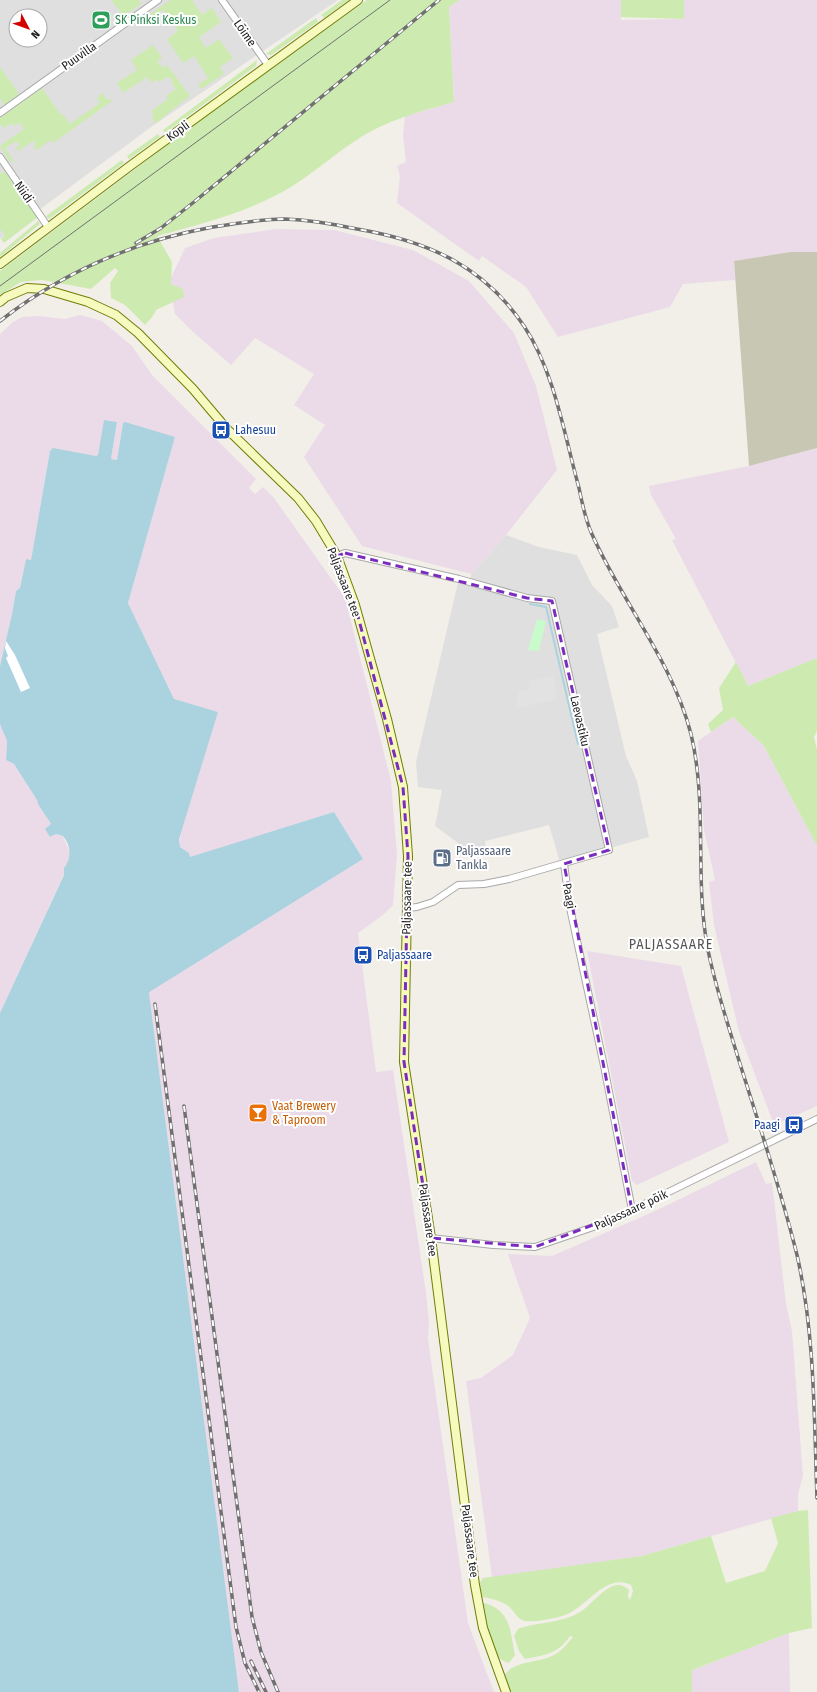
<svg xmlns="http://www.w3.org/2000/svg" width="817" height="1692" font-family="'Fira Sans Condensed',sans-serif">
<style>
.residential{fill:#e0dfdf;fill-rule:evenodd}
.industrial{fill:#ebdbe8}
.construction{fill:#c7c7b4}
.grass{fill:#cdebb0}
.park{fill:#c8facc}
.parking{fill:#e2e2e2}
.water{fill:#aad3df}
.pier{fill:#fff}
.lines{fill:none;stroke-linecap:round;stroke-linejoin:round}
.stream{stroke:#aad3df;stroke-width:2}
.street-casing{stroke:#a9a9a9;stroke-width:8}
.secondary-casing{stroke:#707d05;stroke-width:10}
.street{stroke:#fff;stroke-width:6}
.secondary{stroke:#f7fabf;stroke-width:8}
.tram{stroke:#707070;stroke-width:1}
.rail-casing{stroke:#707070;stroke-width:3.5}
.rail{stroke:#fff;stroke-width:2;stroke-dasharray:6;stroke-linecap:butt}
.marked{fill:none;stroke:#7b2cbf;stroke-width:3;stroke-dasharray:8 5;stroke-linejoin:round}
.labels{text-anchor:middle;stroke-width:4;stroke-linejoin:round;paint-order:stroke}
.leisure-label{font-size:12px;fill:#27864d;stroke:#fff;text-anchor:start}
.street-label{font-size:12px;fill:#222;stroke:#fff}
.transit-label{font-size:12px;fill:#164399;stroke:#fff;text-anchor:start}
.service-label{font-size:12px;fill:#4e5e75;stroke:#fff;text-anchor:start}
.food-label{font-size:12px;fill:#c56008;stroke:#fff;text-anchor:start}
.quarter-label{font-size:14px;letter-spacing:1px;fill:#555;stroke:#fff}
</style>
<rect width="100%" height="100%" fill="#f2efe9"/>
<g class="residential">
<path d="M0,0H338L151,127L0,239ZM16,16H40V40H16Z"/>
<polygon points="506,535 539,547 577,555 592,585 612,606 619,627 597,634 626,756 637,781 649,837 560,862 549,825 485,841 486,852 471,856 466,849 435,826 442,790 418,787 416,762 456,591 459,579 470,582 471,574"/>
</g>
<g class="industrial">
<polygon points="460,0 621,0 621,20 683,19 684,0 817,0 817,252 790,252 734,261 735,280 683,284 670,307 558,337 526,287 482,256 479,261 397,203 400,176 397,166 406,162 403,135 405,116 454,102 449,7"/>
<polygon points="276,229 334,230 413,250 469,281 514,333 536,386 557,470 506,535 471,574 362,546 304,457 325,425 294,405 314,374 255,338 231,365 192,331 175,314 169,282 185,248 214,238"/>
<polygon points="80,315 102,321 132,346 152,375 256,479 249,488 255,494 263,487 274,498 345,598 391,781 397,855 393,905 383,915 358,933 376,1072 393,1070 426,1293 429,1322 428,1339 468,1623 494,1692 239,1692 149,993 151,991 187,968 363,859 334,812 190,858 189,853 180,847 174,699 128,603 175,437 123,423 117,460 111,459 117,422 105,420 98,455 96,456 53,449 50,451 31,560 26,559 20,588 16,591 12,614 0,666 0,334 13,322 22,317 38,316 65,319"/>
<polygon points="817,448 817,658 748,686 672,540 676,539 651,495 649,486 749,466"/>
<polygon points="733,717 764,746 817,846 817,1106 774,1125 739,1032 714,925 709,882 715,880 704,830 698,741"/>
<polygon points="0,724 7,741 6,760 14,764 37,800 38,804 51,824 50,837 56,834 63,836 70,853 68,862 64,868 64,874 0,1013"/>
<polygon points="587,951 681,966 729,1142 637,1185 632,1181"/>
<polygon points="756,1162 766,1184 772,1182 786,1304 792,1331 803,1476 798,1494 798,1511 642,1556 492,1578 466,1381 481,1378 513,1355 530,1318 508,1254 552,1256 655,1211"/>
<polygon points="789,1633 790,1692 692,1692 692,1670"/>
</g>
<polygon class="construction" points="790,252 817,252 817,448 749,466 734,261"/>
<g class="grass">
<polygon points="111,0 139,0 141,4 124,16"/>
<polygon points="171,0 192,0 202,15 212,8 221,22 199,37 206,48 219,39 233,58 220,67 224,74 201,89 198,85 208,78 194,56 183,63 167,39 178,31 163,10 152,17 150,14"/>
<polygon points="342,0 349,0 324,18 321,15"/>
<path d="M367,0H460L449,7L454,102C419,112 386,120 355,141C332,156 310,176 286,190C245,213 201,224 157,236L172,262L171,284L183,289L184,297L156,310L153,316L145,325L125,305L111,298L110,283L118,271L115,268L91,289L42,280L21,282L0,295V271L199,121Z"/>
<polygon points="621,0 684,0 684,19 621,17"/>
<polygon points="316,18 318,22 271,55 266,54"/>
<polygon points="153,45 162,58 157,61 163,68 167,65 190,96 156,123 153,120 152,110 168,99 166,96 176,89 171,82 173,81 170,77 168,78 167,77 159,82 157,79 152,83 147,77 123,93 117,83 137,70 131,60"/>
<polygon points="257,60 256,66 165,133 163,130"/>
<polygon points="0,67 19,94 4,105 0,97"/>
<polygon points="42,88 61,115 63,114 70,124 100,103 97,98 102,93 107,100 109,99 112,101 53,143 51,140 36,150 33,146 36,144 33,141 18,151 16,148 20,145 16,141 5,148 14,161 10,162 0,146 24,129 20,123 14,126 12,123 4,128 0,124 0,118"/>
<polygon points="158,134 160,137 129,159 127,156"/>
<polygon points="122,160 124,163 49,219 46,216"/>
<polygon points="4,171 38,217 4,243 1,239 5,235 0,229 0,174"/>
<polygon points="38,221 40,224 0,257 0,253"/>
<polygon points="817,658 817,731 814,737 817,749 817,846 764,746 733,717 711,732 708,724 723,710 719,688 736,662 748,686"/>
<path d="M808,1510L812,1628L789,1633L692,1670V1692H510L504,1676C512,1661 538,1663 552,1656C561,1652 566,1645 573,1637L570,1636C558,1654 545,1655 525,1659L519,1651L514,1636L518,1629C539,1621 564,1624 583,1610C596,1601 613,1574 629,1590L628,1597L630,1600L633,1591L631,1585C606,1572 587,1607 565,1615C557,1618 529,1624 522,1620C516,1617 513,1609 507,1605C500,1601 488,1597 480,1597L479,1584L483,1578L642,1556L711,1536L726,1583L765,1571L778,1543L771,1518L798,1511Z"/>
<path d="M481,1602C511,1609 510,1630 515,1655L509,1663C488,1659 485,1620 481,1602Z"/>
</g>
<polygon class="park" points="537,619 546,621 539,651 528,650"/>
<polygon class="parking" points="553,676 556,692 555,700 516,708 519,691 529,691 530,680"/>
<path class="water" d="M104,420L117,422L111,459L117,460L123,423L125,422L175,437L128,603L174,699L218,712L179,839L180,847L189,853L190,857L334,812L363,859L151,991L149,993L239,1692H0V1013L64,875V868C72,858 71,845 63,836L56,834L50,837L45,829L51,824L38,804L37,800L14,764L6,760L7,741L0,724V666L12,614L16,591L20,588L26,559L31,560L50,451L53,448L96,456L98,455Z"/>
<polygon class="pier" points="6,641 15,655 30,688 21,692 6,658 8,656 5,648"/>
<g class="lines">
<polyline class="stream" points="530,604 546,607 578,744"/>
<defs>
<g id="street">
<polyline points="222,0 268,65"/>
<polyline points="0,113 158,0"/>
<polyline points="0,157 48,227"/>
<polyline points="337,556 345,553 459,579 527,598 552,601 609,850 509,879 484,884 458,885 433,902 417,907 408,908"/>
<polyline points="564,864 570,908 604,1066 632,1210"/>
<polyline points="431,1238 493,1245 535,1247 602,1224 632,1210 817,1119"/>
</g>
<g id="secondary">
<polyline points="0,264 130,166 358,0"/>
<polyline points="0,302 6,297 27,288 44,289 88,302 116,315 138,333 193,389 226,428 298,498 316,521 337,556 355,605 387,719 403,787 408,856 404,1062 431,1238 475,1585 483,1628 506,1692"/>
</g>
</defs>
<use href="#street" class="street-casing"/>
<use href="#secondary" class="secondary-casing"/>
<use href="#street" class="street"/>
<use href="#secondary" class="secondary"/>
<polyline class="tram" points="0,286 390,0"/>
<defs>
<g id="rail">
<polyline points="136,243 161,228 194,202 439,0"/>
<path d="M0,321C63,272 135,241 213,227C237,223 261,219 285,219C310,220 333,224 357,229C427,241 483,265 524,326C555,373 564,434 579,488C582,503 585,518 591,532C621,601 672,660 691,734C708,805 694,879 708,950C714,980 723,1009 732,1038C754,1110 779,1182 797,1255C815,1334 814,1417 817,1498"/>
<polyline points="155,1004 236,1627 245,1663 259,1692"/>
<polyline points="184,1106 252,1617 261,1652 278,1692"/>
<polyline points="251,1661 266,1692"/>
</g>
</defs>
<use href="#rail" class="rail-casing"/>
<use href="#rail" class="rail"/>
</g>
<path class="marked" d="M345,553L527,598L552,601L609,850L564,864L632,1210L535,1247L431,1238L404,1062L408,856L403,787L355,605L337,556Z"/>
<defs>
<symbol id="stadium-square" viewBox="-11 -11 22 22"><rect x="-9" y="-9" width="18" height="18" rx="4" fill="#2e9e5b" stroke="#fff"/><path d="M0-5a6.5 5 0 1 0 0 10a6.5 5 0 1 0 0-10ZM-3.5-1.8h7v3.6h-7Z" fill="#fff"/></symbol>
<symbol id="bus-square" viewBox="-11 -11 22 22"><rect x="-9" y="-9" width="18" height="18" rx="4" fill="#1a4fb4" stroke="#fff"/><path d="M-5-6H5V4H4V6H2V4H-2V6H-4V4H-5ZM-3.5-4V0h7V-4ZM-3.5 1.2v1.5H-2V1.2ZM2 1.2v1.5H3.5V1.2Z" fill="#fff"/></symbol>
<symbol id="fuel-square" viewBox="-11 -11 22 22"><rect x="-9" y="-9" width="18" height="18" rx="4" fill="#5c6f8a" stroke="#fff"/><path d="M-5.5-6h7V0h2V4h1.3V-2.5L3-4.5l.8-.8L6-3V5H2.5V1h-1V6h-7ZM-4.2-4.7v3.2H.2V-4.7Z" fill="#fff"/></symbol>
<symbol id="bar-square" viewBox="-11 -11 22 22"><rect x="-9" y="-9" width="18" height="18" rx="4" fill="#e8710a" stroke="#fff"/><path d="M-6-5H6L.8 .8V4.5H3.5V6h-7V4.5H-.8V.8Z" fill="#fff"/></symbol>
</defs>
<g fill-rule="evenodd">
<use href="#stadium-square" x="90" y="9" width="22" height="22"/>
<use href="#bus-square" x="210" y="419" width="22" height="22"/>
<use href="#fuel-square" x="431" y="847" width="22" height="22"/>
<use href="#bus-square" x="352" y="944" width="22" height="22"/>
<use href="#bar-square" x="247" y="1102" width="22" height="22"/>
<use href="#bus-square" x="783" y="1114" width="22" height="22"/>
</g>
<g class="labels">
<g class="leisure-label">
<text x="115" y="24">SK Pinksi Keskus</text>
</g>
<g class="street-label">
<text transform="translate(245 33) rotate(55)" y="4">Lõime</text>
<text transform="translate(79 56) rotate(-35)" y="4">Puuvilla</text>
<text transform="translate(178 131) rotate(-36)" y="4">Kopli</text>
<text transform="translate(24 192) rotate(55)" y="4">Niidi</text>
<text transform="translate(344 582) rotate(69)" y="4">Paljassaare tee</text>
<text transform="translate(580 721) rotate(77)" y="4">Laevastiku</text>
<text transform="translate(569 896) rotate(80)" y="4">Paagi</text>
<text transform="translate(407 898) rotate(-89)" y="4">Paljassaare tee</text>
<text transform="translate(631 1210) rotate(-25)" y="4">Paljassaare põik</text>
<text transform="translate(428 1220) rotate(82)" y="4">Paljassaare tee</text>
<text transform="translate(470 1541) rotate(83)" y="4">Paljassaare tee</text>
</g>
<g class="transit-label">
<text x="235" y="434">Lahesuu</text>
<text x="377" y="959">Paljassaare</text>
<text x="780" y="1129" text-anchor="end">Paagi</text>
</g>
<g class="service-label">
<text x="456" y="855">Paljassaare<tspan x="456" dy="14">Tankla</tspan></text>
</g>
<g class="food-label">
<text x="272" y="1110">Vaat Brewery<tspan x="272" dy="14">&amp; Taproom</tspan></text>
</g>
<g class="quarter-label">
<text x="671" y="949">PALJASSAARE</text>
</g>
</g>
<g transform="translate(28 28) rotate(131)"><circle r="19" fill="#ffffff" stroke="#a7a7a7"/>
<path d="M0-3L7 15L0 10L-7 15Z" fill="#d40000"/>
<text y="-6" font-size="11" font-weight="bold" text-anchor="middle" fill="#222222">N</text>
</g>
</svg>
